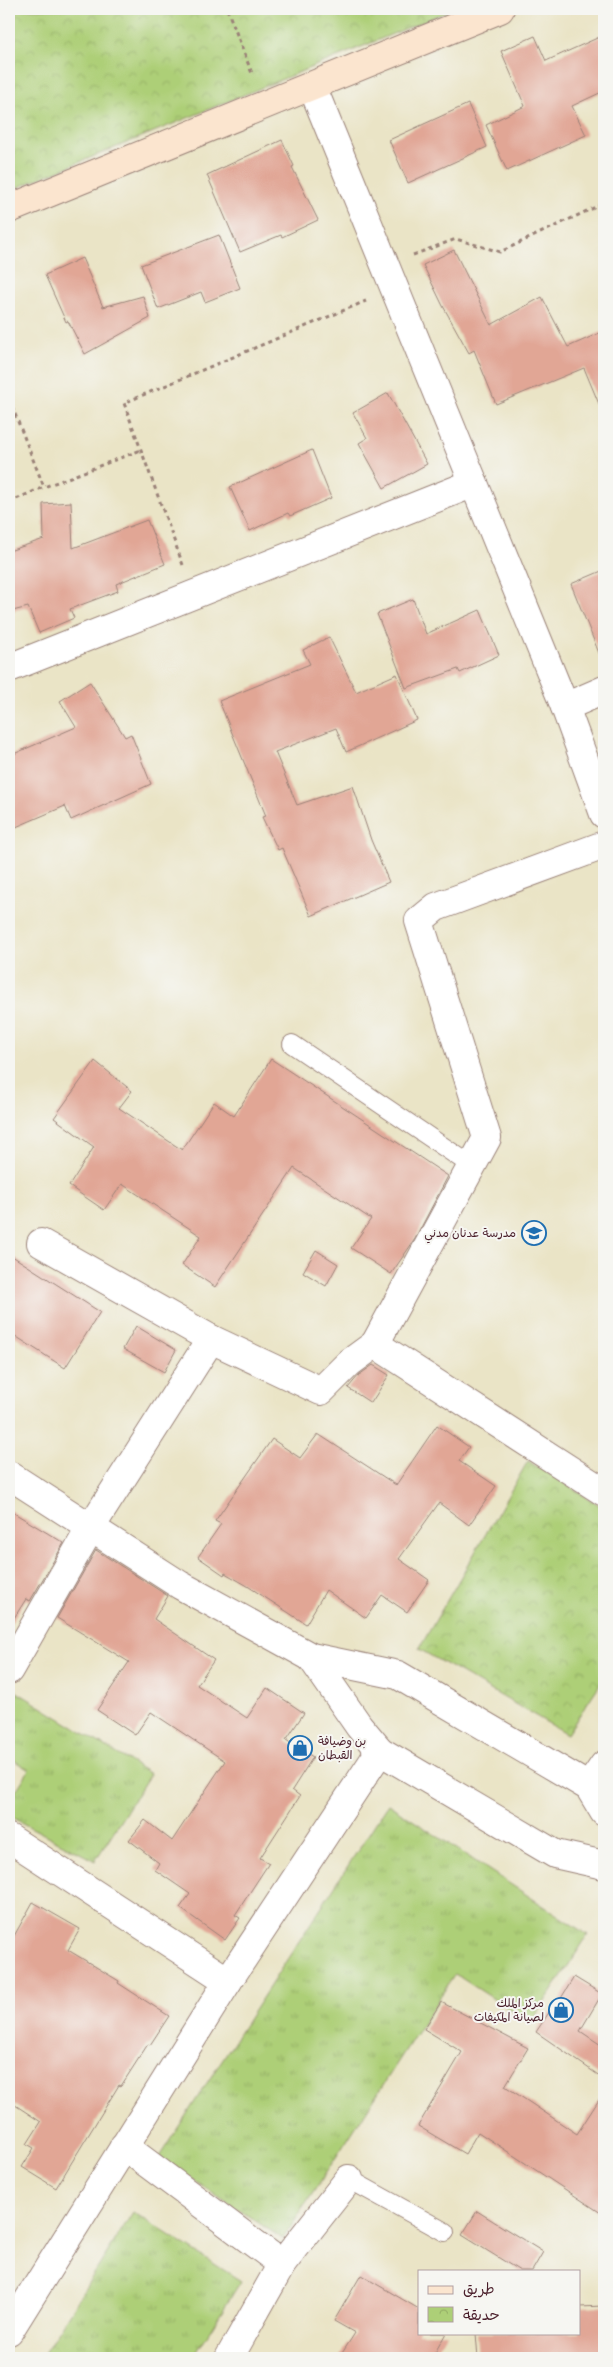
<svg xmlns="http://www.w3.org/2000/svg" width="613" height="2367" font-family="Delius,'Playpen Sans Arabic',sans-serif">
<style>
.grass{fill:url(#grass-tufts);stroke:#7c7751}
.park{fill:url(#park-crowns);stroke:#7c7751}
.building{fill:#e1a695}
.lines{fill:none;stroke-linecap:round;stroke-linejoin:round}
.lane-casing{stroke:#9a8278;stroke-width:20}
.street-casing{stroke:#9a8278;stroke-width:30}
.secondary-casing{stroke:#9a8278;stroke-width:30}
.path{stroke:#9a8278;stroke-width:3;stroke-dasharray:4 4;stroke-linecap:butt}
.lane{stroke:#fff;stroke-width:18}
.street{stroke:#fff;stroke-width:28}
.secondary{stroke:#fbe5cf;stroke-width:28}
.labels{text-anchor:middle;stroke-width:4;stroke-linejoin:round;paint-order:stroke}
.poi-label{font-size:12px;fill:#4a1f2b;stroke:#f6f6f2;text-anchor:end}
</style>
<defs>
<pattern id="grass-tufts" width="24" height="20" patternUnits="userSpaceOnUse" patternTransform="scale(1.25)"><rect width="24" height="20" fill="#adcf77"/><path d="M3 7l-1-3M5 7V3M7 7l1-3M15 17l-1-3M17 17v-4M19 17l1-3" fill="none" stroke="#96b167"/></pattern>
<pattern id="park-crowns" width="20" height="18" patternUnits="userSpaceOnUse" patternTransform="scale(1.25)"><rect width="20" height="18" fill="#adcf77"/><path d="M2 6a3 3 0 1 1 6 0M12 15a3 3 0 1 1 6 0" fill="none" stroke="#96b167"/></pattern>
</defs>
<rect width="100%" height="100%" fill="#f6f6f2"/>
<filter id="ink" filterUnits="userSpaceOnUse"><feTurbulence type="fractalNoise" baseFrequency=".02" numOctaves="2"/><feDisplacementMap in="SourceGraphic" scale="10" xChannelSelector="R" yChannelSelector="G"/><feConvolveMatrix kernelMatrix="1 2 1 2 8 2 1 2 1" color-interpolation-filters="sRGB"/></filter>
<filter id="wash" filterUnits="userSpaceOnUse"><feTurbulence type="fractalNoise" baseFrequency=".0096" numOctaves="4" result="noise"/><feDisplacementMap in="SourceGraphic" scale="20" xChannelSelector="R" yChannelSelector="G"/><feGaussianBlur stdDeviation="1.12" result="paint"/><feColorMatrix in="noise" values="0 0 0 0 0 0 0 0 0 0 0 0 0 0 0 0 0 1.4 0 .05"/><feComposite in="paint" operator="in"/></filter>
<g filter="url(#wash)">
<rect width="100%" height="100%" fill="#eae4c6"/>
<g class="grass">
<polygon points="9,1687 150,1774 95,1861 9,1816 9,1802 29,1770 9,1757"/>
<polygon points="388,1804 588,1935 531,2023 455,1974 283,2239 159,2157"/>
<polygon points="133,2212 241,2281 193,2358 41,2358"/>
</g>
<g class="park">
<polygon points="9,9 454,9 9,191"/>
<polygon points="528,1461 604,1508 604,1678 567,1734 419,1649"/>
</g>
<g id="blocks">
<g class="building">
<polygon points="604,35 604,91 572,106 586,135 507,171 486,125 525,106 501,51 535,36 546,61"/>
<polygon points="468,104 487,147 408,183 389,140"/>
<polygon points="282,140 294,166 292,167 318,220 282,237 281,235 240,252 207,175"/>
<polygon points="219,235 240,288 205,302 201,292 158,309 141,265"/>
<polygon points="454,250 491,325 542,297 568,347 604,331 604,416 584,368 496,404 474,350 469,353 443,306 423,265"/>
<polygon points="82,258 103,307 143,296 150,318 85,354 68,321 66,322 45,275"/>
<polygon points="388,393 427,464 384,488 359,443 367,438 353,413"/>
<polygon points="312,450 331,498 290,516 288,513 250,531 230,487"/>
<polygon points="71,502 73,548 147,520 165,564 116,584 118,591 70,609 74,618 39,633 28,607 9,612 9,551 44,539 43,504"/>
<polygon points="604,570 604,663 603,663 571,584"/>
<polygon points="413,599 426,634 480,610 499,655 460,673 458,669 406,688 377,614"/>
<polygon points="329,637 356,692 397,674 417,720 346,752 336,728 275,752 297,805 353,786 371,840 389,882 311,916 282,848 278,850 262,817 266,816 219,701 310,664 303,650"/>
<polygon points="90,682 125,737 131,734 151,784 71,820 65,806 9,830 9,756 76,727 60,701"/>
<polygon points="271,1059 448,1176 415,1239 391,1274 351,1248 371,1219 294,1168 215,1287 182,1265 201,1236 122,1184 104,1210 69,1186 94,1147 54,1118 95,1061 132,1091 119,1108 182,1150 214,1102 234,1116"/>
<polygon points="316,1250 338,1264 326,1286 303,1272"/>
<polygon points="9,1254 100,1312 65,1368 9,1332"/>
<polygon points="136,1326 176,1350 164,1372 123,1349"/>
<polygon points="373,1365 389,1375 371,1403 348,1388 359,1375"/>
<polygon points="437,1425 469,1447 459,1461 496,1486 469,1525 439,1503 399,1559 429,1580 407,1612 382,1595 366,1618 326,1590 306,1624 246,1585 225,1573 224,1575 198,1557 221,1524 215,1521 272,1439 300,1458 318,1434 396,1485"/>
<polygon points="9,1510 64,1543 30,1601 26,1599 9,1626"/>
<polygon points="96,1550 168,1596 154,1619 214,1660 197,1685 247,1718 267,1688 304,1713 286,1740 313,1757 292,1790 300,1796 260,1858 269,1863 235,1915 240,1918 225,1940 180,1908 190,1894 155,1870 159,1863 129,1840 145,1820 172,1841 225,1761 151,1712 135,1735 97,1710 129,1662 57,1618"/>
<polygon points="33,1902 80,1929 68,1950 119,1981 118,1983 169,2016 150,2045 148,2044 121,2086 119,2085 56,2188 22,2167 34,2148 27,2144 41,2122 9,2101 9,1945"/>
<polygon points="574,1977 602,1994 580,2031 604,2047 604,2079 536,2032 550,2011 552,2013"/>
<polygon points="441,2002 528,2048 505,2086 577,2134 604,2092 604,2215 478,2132 465,2154 418,2126 462,2052 424,2029"/>
<polygon points="477,2211 543,2252 532,2271 520,2271 462,2235"/>
<polygon points="361,2275 419,2309 419,2333 446,2333 432,2358 339,2358 355,2333 334,2321"/>
<polygon points="604,2306 604,2358 478,2358 476,2333 579,2333 579,2307"/>
</g>
</g>
</g>
<g filter="url(#ink)">
<use href="#blocks" fill-opacity="0" stroke="#9a8278" stroke-width="1"/>
<g class="lines">
<defs>
<g id="lane">
<polyline points="292,1044 472,1166"/>
<polyline points="349,2179 445,2232"/>
</g>
<g id="street">
<polyline points="312,86 565,707 604,814"/>
<polyline points="9,668 474,483"/>
<polyline points="565,707 604,690"/>
<polyline points="41,1243 211,1339"/>
<polyline points="375,1344 487,1138 419,921 436,907 604,845"/>
<polyline points="9,1475 180,1585 311,1657 398,1675 589,1787 604,1812"/>
<polyline points="311,1657 359,1726 380,1751 555,1854 604,1865"/>
<polyline points="9,1670 91,1527 211,1339 321,1391 349,1363 375,1344 604,1492"/>
<polyline points="589,1787 604,1765"/>
<polyline points="9,1838 228,1981"/>
<polyline points="124,2146 282,2264"/>
<polyline points="9,2331 228,1981 380,1751"/>
<polyline points="229,2358 282,2264 349,2179"/>
</g>
<polyline id="secondary" points="9,209 500,9"/>
</defs>
<use href="#lane" class="lane-casing"/>
<use href="#street" class="street-casing"/>
<use href="#secondary" class="secondary-casing"/>
<g class="path">
<polyline points="227,9 253,76"/>
<polyline points="413,255 456,239 500,252 604,203"/>
<polyline points="9,399 44,487"/>
<polyline points="9,502 44,487 141,450"/>
<polyline points="183,565 124,403 366,301"/>
</g>
<use href="#lane" class="lane"/>
<use href="#street" class="street"/>
<use href="#secondary" class="secondary"/>
</g>
</g>
<defs>
<symbol id="school-ring" viewBox="-11 -11 22 22"><circle r="9.5" fill="#f6f6f2" stroke="#1f6fb2" stroke-width="1.5"/><path d="M0-5L7-2L0 1L-7-2ZM-4 1L0 2.5L4 1V4Q0 6-4 4Z" fill="#1f6fb2"/></symbol>
<symbol id="shop-ring" viewBox="-11 -11 22 22"><circle r="9.5" fill="#f6f6f2" stroke="#1f6fb2" stroke-width="1.5"/><path d="M-5-2.5h2.3a2.7 3.5 0 0 1 5.4 0H5L5.5 6h-11ZM-1.5-2.5h3a1.5 2.3 0 0 0-3 0Z" fill="#1f6fb2"/></symbol>
</defs>
<g fill-rule="evenodd">
<use href="#school-ring" x="520" y="1219" width="28" height="28"/>
<use href="#shop-ring" x="286" y="1734" width="28" height="28"/>
<use href="#shop-ring" x="547" y="1996" width="28" height="28"/>
</g>
<g class="labels">
<g class="poi-label">
<text x="516" y="1237">مدرسة عدنان مدني</text>
<text x="318" y="1745" text-anchor="start">بن وضيافة<tspan x="318" dy="14">القبطان</tspan></text>
<text x="544" y="2007">مركز الملك<tspan x="544" dy="14">لصيانة المكيفات</tspan></text>
</g>
</g>
<rect width="613" height="2367" fill="none" stroke="#f6f6f2" stroke-width="30"/>
<rect x="418" y="2270" width="162" height="65" fill="#f6f6f2" stroke="#b1a0a2"/>
<rect x="428" y="2286" width="25" height="8" fill="#fbe5cf" stroke="#b1a0a2"/>
<text x="463" y="2294" font-size="15" fill="#4a1f2b">طريق</text>
<rect x="428" y="2307" width="25" height="15" fill="url(#park-crowns)" stroke="#b1a0a2"/>
<text x="463" y="2320" font-size="15" fill="#4a1f2b">حديقة</text>
</svg>
